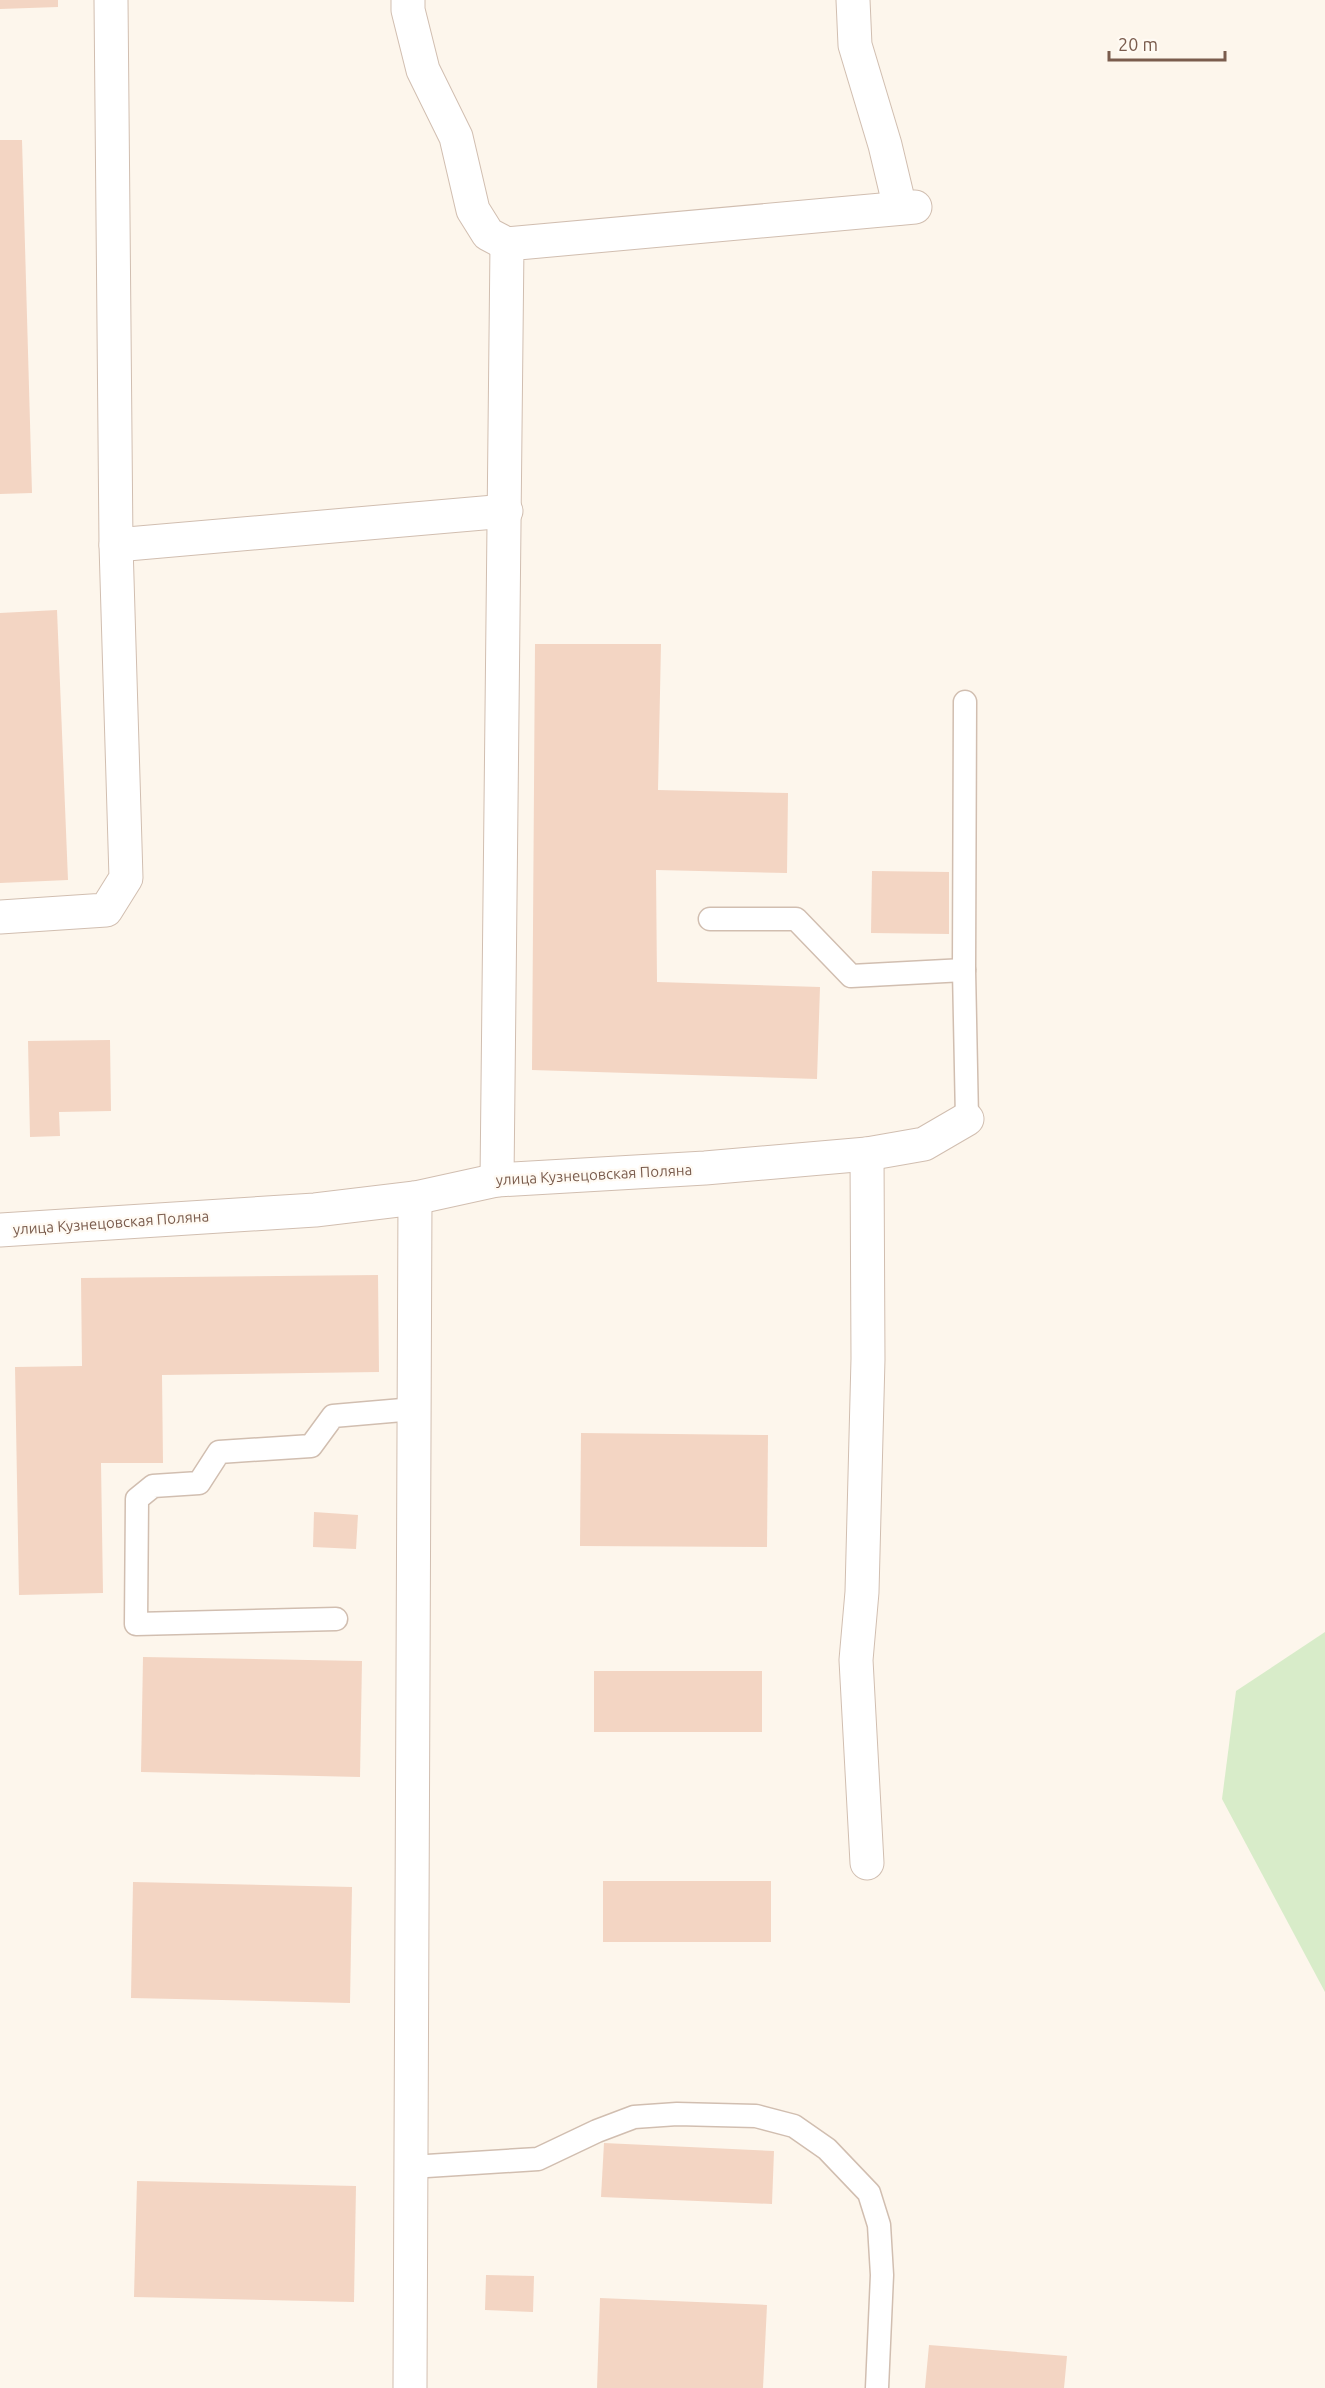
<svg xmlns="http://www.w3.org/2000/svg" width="1325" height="2388" font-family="Ubuntu,sans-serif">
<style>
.green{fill:#d8ecc9}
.building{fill:#f3d5c3}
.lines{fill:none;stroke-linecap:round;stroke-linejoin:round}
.lane-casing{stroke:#d1beb0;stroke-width:25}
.street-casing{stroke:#d1beb0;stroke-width:35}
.lane{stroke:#fff;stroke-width:22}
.street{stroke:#fff;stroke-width:33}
.labels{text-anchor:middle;stroke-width:4.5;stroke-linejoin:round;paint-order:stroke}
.street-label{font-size:15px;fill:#7a5c4d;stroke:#fffaf3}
</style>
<rect width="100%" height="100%" fill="#fdf6ec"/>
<polygon class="green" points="1325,1632 1325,1992 1222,1799 1236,1691"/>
<g class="building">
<polygon points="0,0 58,0 58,7 0,9"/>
<polygon points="0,140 22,140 32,493 0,494"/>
<polygon points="57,610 68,880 0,883 0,613"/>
<polygon points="535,644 661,644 658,790 788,793 787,873 656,870 657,982 820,987 817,1079 532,1070"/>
<polygon points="872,871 949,872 949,934 871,933"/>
<polygon points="110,1040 111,1111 59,1112 60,1136 30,1137 28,1041"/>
<polygon points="378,1275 379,1372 162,1375 163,1463 101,1463 103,1593 19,1595 15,1367 82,1366 81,1278"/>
<polygon points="581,1433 768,1435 767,1547 580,1546"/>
<polygon points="314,1512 358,1515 356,1549 313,1547"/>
<polygon points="143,1657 362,1661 360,1777 141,1772"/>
<rect x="594" y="1671" width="168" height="61"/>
<rect x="603" y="1881" width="168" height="61"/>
<polygon points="133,1882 352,1887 350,2003 131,1998"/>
<polygon points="604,2143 774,2151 772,2204 601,2197"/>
<polygon points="137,2181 356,2186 354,2302 134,2297"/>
<polygon points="486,2275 534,2276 533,2312 485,2310"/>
<polygon points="600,2298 767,2305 763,2388 597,2388"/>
<polygon points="929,2345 1067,2356 1064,2388 925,2388"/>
</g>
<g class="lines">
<defs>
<g id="lane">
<polyline points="965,702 964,970 967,1119"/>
<polyline points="710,919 796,919 851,976 964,970"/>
<polyline points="336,1619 136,1624 137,1499 153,1486 199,1483 219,1452 311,1446 333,1416 414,1409"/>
<polyline points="411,2167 538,2159 597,2131 634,2117 677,2114 756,2116 794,2126 827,2149 869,2193 879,2225 882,2275 877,2388"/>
</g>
<g id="street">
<polyline points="408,0 408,10 423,70 456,137 473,210 488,234 507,244"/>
<polyline points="853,0 855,45 885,145 900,208"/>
<polyline points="116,545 506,511"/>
<polyline points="0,917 106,910 126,878 116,545 111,0"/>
<polyline points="497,1180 507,244 915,207"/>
<polyline points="0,1230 315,1210 415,1198 497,1180 705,1168 867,1154 924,1144 967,1119"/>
<polyline points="867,1863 856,1660 862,1592 868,1359 867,1154"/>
<polyline points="410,2388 415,1198"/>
</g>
</defs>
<use href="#lane" class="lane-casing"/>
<use href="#street" class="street-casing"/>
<use href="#lane" class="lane"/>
<use href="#street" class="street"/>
</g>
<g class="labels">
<g class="street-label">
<text transform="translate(594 1175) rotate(-3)" y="5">улица Кузнецовская Поляна</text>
<text transform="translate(111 1223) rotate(-4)" y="5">улица Кузнецовская Поляна</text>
</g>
</g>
<path d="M1109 51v9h116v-9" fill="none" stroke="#7a5c4d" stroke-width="3"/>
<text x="1118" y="51" font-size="18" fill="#7a5c4d" stroke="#fffaf3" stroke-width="4.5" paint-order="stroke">20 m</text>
</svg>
